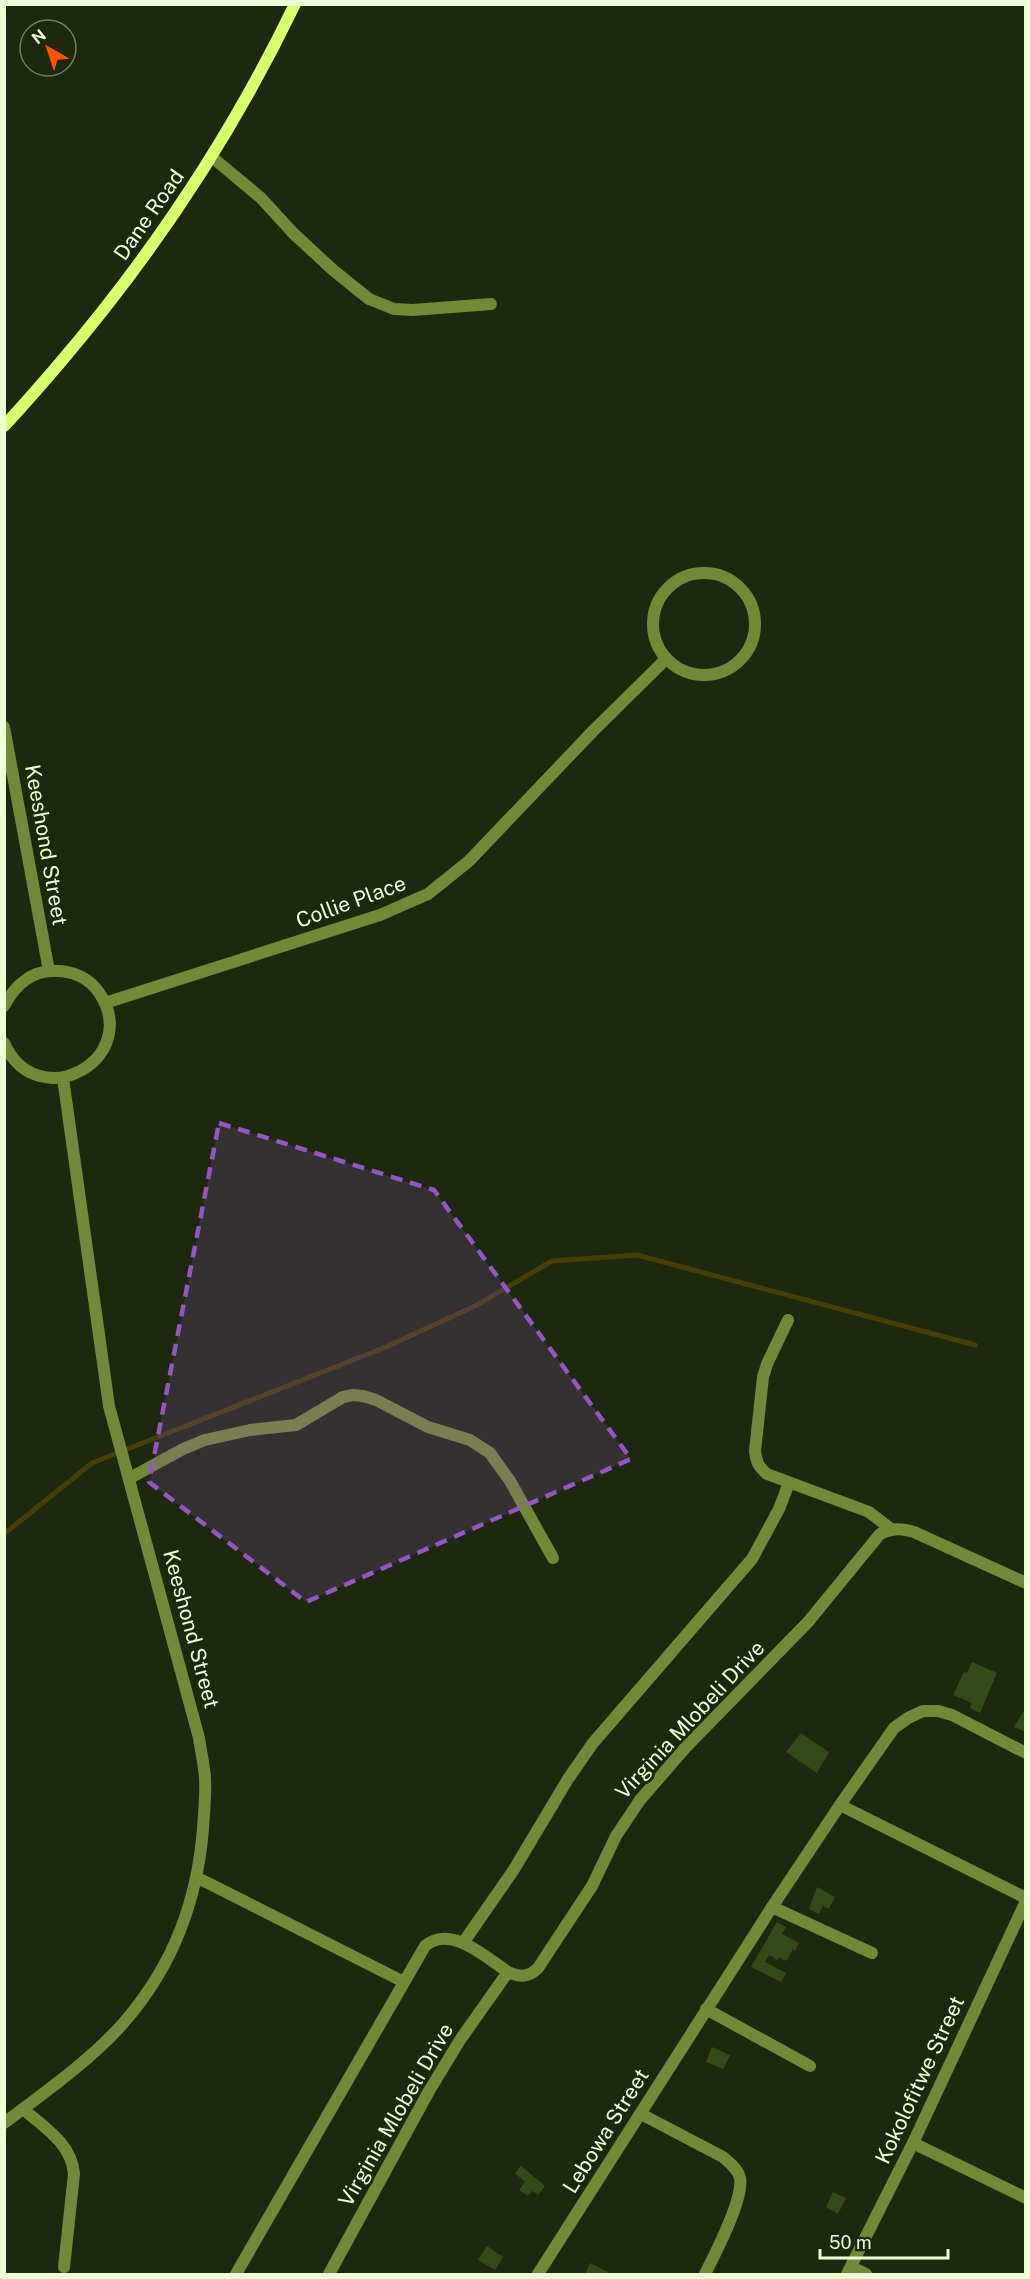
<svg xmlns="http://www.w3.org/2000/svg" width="1030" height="2279" font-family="'Public Sans',sans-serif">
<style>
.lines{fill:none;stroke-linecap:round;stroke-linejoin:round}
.stream{stroke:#473f08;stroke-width:5}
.building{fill:#354a19}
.street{stroke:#738937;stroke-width:12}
.secondary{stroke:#daff6c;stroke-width:12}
.marked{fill:#9356c3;fill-opacity:0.2;stroke:#9356c3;stroke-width:4.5;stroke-dasharray:12 8;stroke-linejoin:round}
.labels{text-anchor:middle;stroke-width:6;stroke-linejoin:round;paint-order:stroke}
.street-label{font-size:21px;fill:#f1ffd5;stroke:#1e280e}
</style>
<rect width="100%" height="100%" fill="#1e280e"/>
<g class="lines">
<polyline class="stream" points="4,1534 92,1463 386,1347 475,1306 552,1261 637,1255 975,1345"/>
</g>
<g class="building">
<polygon points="972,1662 997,1673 980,1713 970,1708 972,1703 953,1695 964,1672 967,1673"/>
<polygon points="1026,1707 1026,1732 1014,1727"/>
<polygon points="801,1733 829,1752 817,1773 786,1752"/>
<polygon points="817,1887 835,1897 829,1909 823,1906 819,1914 809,1909"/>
<polygon points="777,1922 786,1927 782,1934 799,1943 795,1951 793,1949 786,1961 779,1957 778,1960 769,1955 765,1962 786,1973 781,1982 751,1967"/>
<polygon points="712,2047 730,2055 723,2069 706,2062"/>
<polygon points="521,2166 545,2186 538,2195 532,2191 528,2196 519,2190 525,2182 515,2173"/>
<polygon points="833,2192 846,2198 838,2214 826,2207"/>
<polygon points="487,2246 503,2257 495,2270 478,2260"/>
<polygon points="590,2263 608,2272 607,2274 585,2274"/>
</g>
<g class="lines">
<g class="street">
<polyline points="212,157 261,198 293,233 333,270 369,299 394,309 413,310 491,304"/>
<circle cx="704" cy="624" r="51"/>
<polyline points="4,727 49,971"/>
<polyline points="105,1003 380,915 428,894 469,861 593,731 666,659"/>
<path d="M4,1006C14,987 30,971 53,971C72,970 90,978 100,994C142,1060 37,1117 4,1043"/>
<path d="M788,1320L767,1364L763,1377L755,1451C756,1462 759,1467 767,1474L869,1512L891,1529"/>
<polyline points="130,1478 183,1449 205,1440 250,1430 296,1425 343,1397 353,1395 363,1396 376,1400 428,1427 470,1440 490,1453 510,1481 553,1558"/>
<polyline points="840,1805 1026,1898"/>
<polyline points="198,1878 404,1982"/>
<polyline points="772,1907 872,1953"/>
<polyline points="463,1943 513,1871 568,1779 593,1743 752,1559 779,1509 789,1483"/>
<polyline points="706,2009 810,2066"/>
<path d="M23,2109C44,2127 72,2144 74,2174L64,2267"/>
<path d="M641,2114L723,2157C730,2163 738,2169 740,2178C744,2199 715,2254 705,2274"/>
<path d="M4,2123C43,2094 96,2056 126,2020C174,1964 197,1901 203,1829C204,1812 206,1795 205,1778C204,1765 201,1751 199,1738L109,1406L63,1078"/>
<polyline points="913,2143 1026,2198"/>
<polyline points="851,2267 866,2274"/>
<path d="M236,2274L425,1946C451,1924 485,1957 508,1972"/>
<path d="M329,2274L429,2091L460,2040L508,1972C520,1977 528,1978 538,1968L592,1886L616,1836L640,1800L686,1747L808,1622L880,1534C893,1528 901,1528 914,1532L1026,1583"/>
<polyline points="538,2274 772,1907 840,1805 894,1728 908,1718 923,1711 938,1711 952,1715 1026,1753"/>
<polyline points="847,2274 913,2143 1026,1901"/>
</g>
<path class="secondary" d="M4,426C23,406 41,385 59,364C153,254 232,135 295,4"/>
</g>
<path class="marked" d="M219,1123L434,1190L631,1459L306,1602L149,1482Z"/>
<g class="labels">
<g class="street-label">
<text transform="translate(149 215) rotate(-55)" y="7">Dane Road</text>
<text transform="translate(46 845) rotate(80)" y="7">Keeshond Street</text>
<text transform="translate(351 902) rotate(-20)" y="7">Collie Place</text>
<text transform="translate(191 1629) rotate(75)" y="7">Keeshond Street</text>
<text transform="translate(690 1720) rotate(-47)" y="7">Virginia Mlobeli Drive</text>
<text transform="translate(920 2080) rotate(-65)" y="7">Kokolofitwe Street</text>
<text transform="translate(396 2115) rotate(-60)" y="7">Virginia Mlobeli Drive</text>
<text transform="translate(606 2131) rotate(-58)" y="7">Lebowa Street</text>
</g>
</g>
<rect width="1030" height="2279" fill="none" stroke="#f1ffd5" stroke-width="12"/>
<g transform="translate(48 48) rotate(321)"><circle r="28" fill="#1e280e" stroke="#727e5e" stroke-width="1.5"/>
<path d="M0-4.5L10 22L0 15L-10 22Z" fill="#ff5401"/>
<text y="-9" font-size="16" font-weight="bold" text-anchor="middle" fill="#f1ffd5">N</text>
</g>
<path d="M820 2249v9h128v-9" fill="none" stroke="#f1ffd5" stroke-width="3"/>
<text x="829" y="2249" font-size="18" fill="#f1ffd5" stroke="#1e280e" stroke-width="4.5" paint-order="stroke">50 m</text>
</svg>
